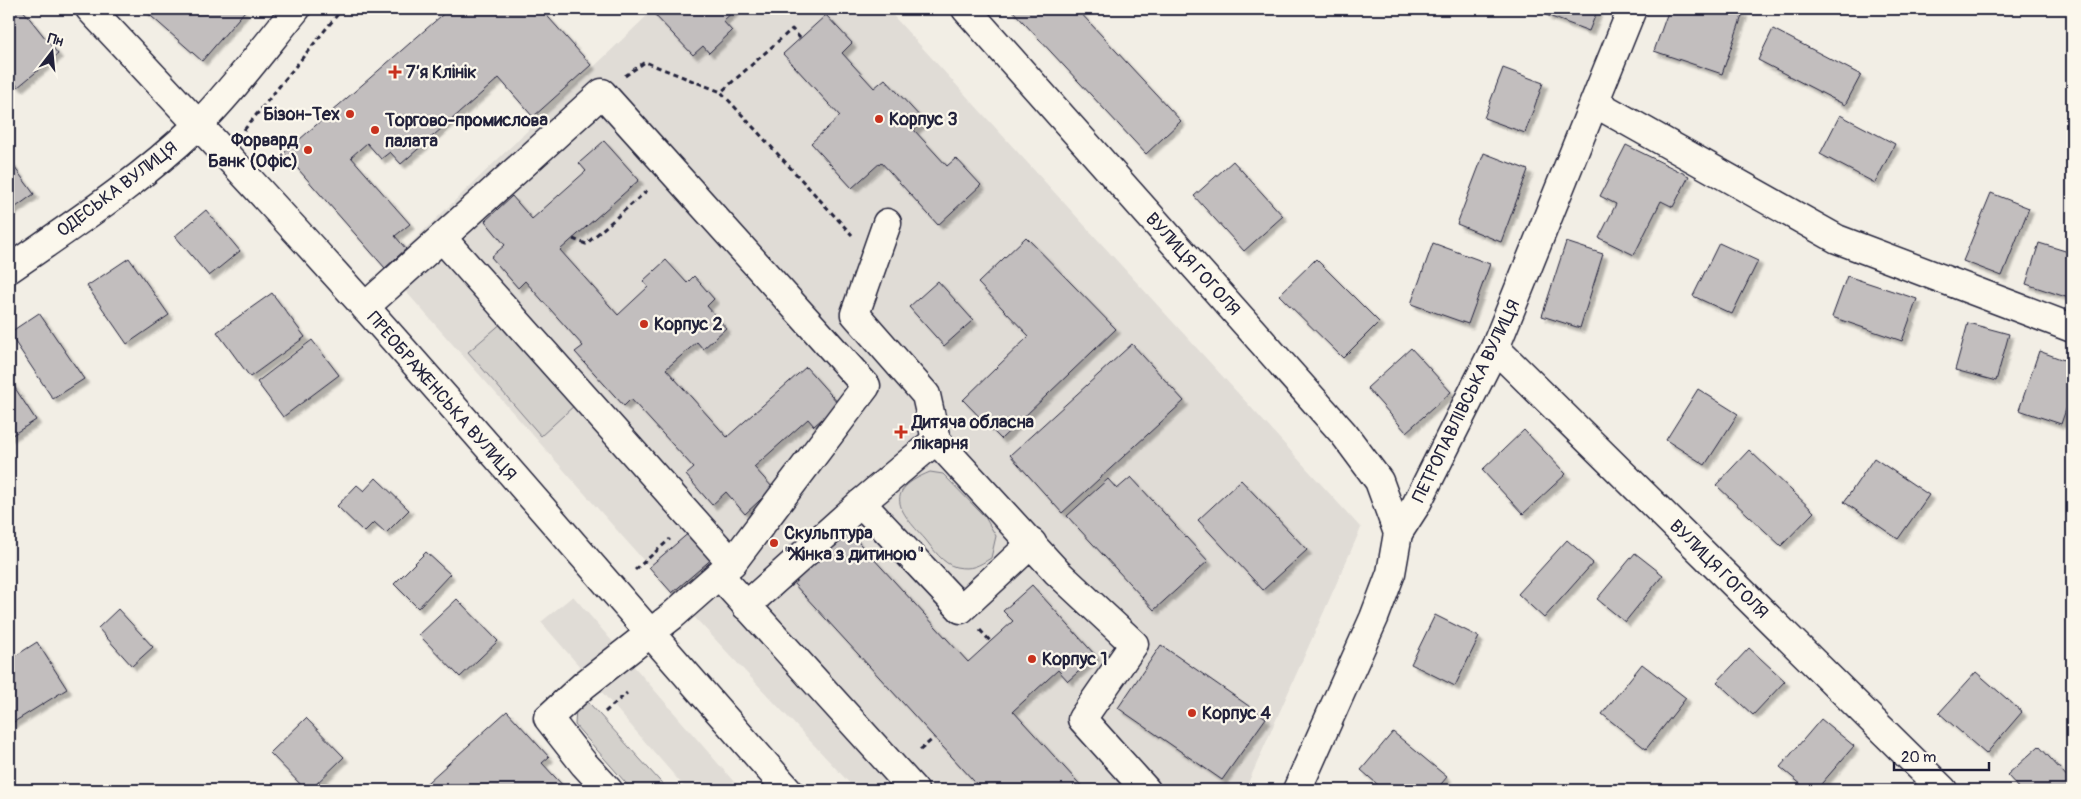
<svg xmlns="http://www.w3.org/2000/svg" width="2081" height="799" font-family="Pangolin,sans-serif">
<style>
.built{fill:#e0dcd6}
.green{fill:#d4d1cc;stroke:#7b7a84}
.building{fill:#c2bebe;stroke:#22223b;filter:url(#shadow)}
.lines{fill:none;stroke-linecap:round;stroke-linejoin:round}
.minor-casing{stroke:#22223b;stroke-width:31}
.major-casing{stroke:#22223b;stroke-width:31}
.path{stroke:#22223b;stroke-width:3;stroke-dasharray:5 4;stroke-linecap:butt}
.minor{stroke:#fbf7ec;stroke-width:28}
.major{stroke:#fbf7ec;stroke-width:28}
.poi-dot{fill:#c8321e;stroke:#fbf7ec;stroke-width:2}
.labels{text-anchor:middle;stroke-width:4.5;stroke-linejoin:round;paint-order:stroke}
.poi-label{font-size:18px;font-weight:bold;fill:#22223b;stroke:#fbf7ec;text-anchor:start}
.street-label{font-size:18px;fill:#22223b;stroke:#fbf7ec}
</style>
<defs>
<filter id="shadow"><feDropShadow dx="4.5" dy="4.5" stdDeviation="1" flood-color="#0004"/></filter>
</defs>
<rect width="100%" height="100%" fill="#f2eee5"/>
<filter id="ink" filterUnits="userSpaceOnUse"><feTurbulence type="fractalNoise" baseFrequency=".02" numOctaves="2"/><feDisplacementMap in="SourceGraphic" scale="10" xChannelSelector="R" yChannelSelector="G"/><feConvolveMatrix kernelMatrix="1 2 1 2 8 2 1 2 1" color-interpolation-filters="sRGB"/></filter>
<g filter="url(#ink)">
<g class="built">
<polygon points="654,9 887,9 1361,528 1245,790 856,790 684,606 385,268"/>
<polygon points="573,596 741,790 687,790 541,622"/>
</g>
<g class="green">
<polygon points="503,322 576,404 541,436 468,352"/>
<path d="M930,472L943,474L985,517L996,536L991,558C978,566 972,570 956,567C943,564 933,549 925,539C898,510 883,491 930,472Z"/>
<polygon points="583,699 590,704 668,790 632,790 575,725 576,707"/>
</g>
<g class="building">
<polygon points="9,9 22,9 58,54 18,87 9,76"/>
<polygon points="143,9 242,9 245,11 202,61"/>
<polygon points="449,9 541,9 591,65 533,117 499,78 401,164 390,152 381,159 367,143 351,157 410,224 395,236 406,249 385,268 284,153"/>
<polygon points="657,9 736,9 723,21 732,31 709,53 703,46 693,55 653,13"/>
<polygon points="1011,9 1077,9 1181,121 1146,154"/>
<polygon points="1548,9 1598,9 1589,31 1546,15"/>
<polygon points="1669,9 1731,9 1743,13 1722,74 1654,51"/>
<polygon points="826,15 852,43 842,53 874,88 885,79 924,121 914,130 947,166 956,158 981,185 938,225 881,162 852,188 811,143 840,116 783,54"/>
<polygon points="1773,29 1861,75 1845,105 1758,60"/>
<polygon points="1503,68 1543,83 1525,133 1484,118"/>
<polygon points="1840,115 1895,144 1875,183 1820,154"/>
<polygon points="604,141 639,180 560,250 618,315 648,287 643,281 666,260 687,283 694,276 714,299 707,306 726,328 703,349 697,342 666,369 727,437 806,367 839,404 814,426 808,419 754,467 773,488 745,514 726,492 712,505 686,475 694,468 631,399 624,406 575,352 583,346 525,281 518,288 491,257 505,245 485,221 512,196 532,219 586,171 579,163"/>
<polygon points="1626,145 1689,176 1673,207 1661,201 1634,255 1599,238 1616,204 1600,196"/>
<polygon points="1484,153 1528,170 1501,242 1457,224"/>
<polygon points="9,160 34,194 9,212"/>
<polygon points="1233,161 1283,216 1244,251 1194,196"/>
<polygon points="1991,193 2029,208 2002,276 1963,261"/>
<polygon points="206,210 240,251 209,276 175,236"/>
<polygon points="1026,237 1116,329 1001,439 963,400 1029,336 978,283"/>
<polygon points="1566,242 1603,254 1580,328 1542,316"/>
<polygon points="1433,243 1490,264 1468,324 1411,304"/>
<polygon points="1719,243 1758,261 1732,314 1693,296"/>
<polygon points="2039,243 2072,253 2072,299 2026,284"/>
<polygon points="129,258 169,315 127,344 87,286"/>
<polygon points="1316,259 1379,322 1343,358 1279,295"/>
<polygon points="1847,276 1917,299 1902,341 1832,317"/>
<polygon points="938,281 973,320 944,346 909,307"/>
<polygon points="272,293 305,337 250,377 217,332"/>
<polygon points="39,313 84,379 53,399 9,333"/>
<polygon points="1968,323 2009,334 1996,381 1955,370"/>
<polygon points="312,340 339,375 283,417 257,382"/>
<polygon points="1132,344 1184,401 1062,513 1010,455"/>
<polygon points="1411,348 1451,392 1406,432 1367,388"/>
<polygon points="2039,351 2072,363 2072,392 2061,424 2019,410"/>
<polygon points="9,379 36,420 9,437"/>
<polygon points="1698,389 1738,414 1705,465 1666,440"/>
<polygon points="1524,430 1566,474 1523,514 1482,470"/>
<polygon points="1749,450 1814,512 1781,546 1716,485"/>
<polygon points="1874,458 1929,495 1898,539 1844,502"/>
<polygon points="1131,477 1208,561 1154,610 1067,516 1108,479 1117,489"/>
<polygon points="376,478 409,510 386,533 374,522 364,532 337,506 357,485 364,491"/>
<polygon points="1241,480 1307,550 1263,590 1198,520"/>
<polygon points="691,531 714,557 672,593 649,567"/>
<polygon points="850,533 968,662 1013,621 1003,611 1032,585 1096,656 1068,681 1058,670 1013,711 1085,790 982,790 912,713 793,583"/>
<polygon points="1567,540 1593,563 1544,618 1518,594"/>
<polygon points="426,552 450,574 418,608 394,584"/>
<polygon points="1635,553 1663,575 1625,622 1597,599"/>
<polygon points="457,599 498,641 460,677 419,635"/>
<polygon points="118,609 153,647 132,666 98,628"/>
<polygon points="1435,615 1479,637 1455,686 1411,664"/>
<polygon points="37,642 67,689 9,725 9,660"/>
<polygon points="1161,645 1266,718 1222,780 1118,708"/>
<polygon points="1749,648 1785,681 1753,715 1717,682"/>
<polygon points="1642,664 1686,698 1646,749 1602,714"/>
<polygon points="1976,672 2022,712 1986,754 1939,713"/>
<polygon points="507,711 549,757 542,763 567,790 419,790"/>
<polygon points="306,718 344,757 310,790 306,790 270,753"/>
<polygon points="1821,719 1854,746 1816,790 1808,790 1780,767"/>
<polygon points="1393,732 1447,777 1436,790 1384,790 1361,770"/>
<polygon points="2039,746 2072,782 2072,790 2021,790 2007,775"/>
</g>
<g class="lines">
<defs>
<g id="minor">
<polyline points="1595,103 1837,239 2072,328"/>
<polyline points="887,223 855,314 926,395 936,440 1057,572 1134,644 1082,719 1146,790"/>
<polyline points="442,238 732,563"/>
<path d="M9,269C74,224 140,181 197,126C233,90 264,48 296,9"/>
<polyline points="365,307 602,93 866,386 732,563 672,616 584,685 548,718 584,764 608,790"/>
<polyline points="1495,348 1943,790"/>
<polyline points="861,503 961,609 1032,543"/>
<polyline points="1398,533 1416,505 1495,348 1632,9"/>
<polyline points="719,575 914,790"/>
<polyline points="746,606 861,503 936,440"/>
</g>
<g id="major">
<path d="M90,9C182,107 275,206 365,307C507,466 646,630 788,790"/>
<polyline points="966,9 1344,434 1379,481 1398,533 1391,573 1374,618 1297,790"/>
</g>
</defs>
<use href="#minor" class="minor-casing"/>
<use href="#major" class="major-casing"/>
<g class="path">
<polyline points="800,38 792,29 721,92 852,235"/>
<polyline points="625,76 645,62 721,92"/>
<polyline points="244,130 342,9"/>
<polyline points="573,239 586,244 649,189"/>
<polyline points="635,570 670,539"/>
<polyline points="980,630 991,642"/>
<polyline points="605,712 627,693"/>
<polyline points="920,750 934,738"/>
</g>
<use href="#minor" class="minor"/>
<use href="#major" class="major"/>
</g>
</g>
<g class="poi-dot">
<path d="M392.5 64.5h5v5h5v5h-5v5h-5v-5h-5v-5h5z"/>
<circle cx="350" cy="114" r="5"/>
<circle cx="879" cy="119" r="5"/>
<circle cx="375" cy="130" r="5"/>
<circle cx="308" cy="150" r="5"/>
<circle cx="644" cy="324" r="5"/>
<path d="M898.5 424.5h5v5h5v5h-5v5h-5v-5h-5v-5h5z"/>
<circle cx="774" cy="543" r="5"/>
<circle cx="1032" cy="659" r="5"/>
<circle cx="1192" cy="713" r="5"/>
</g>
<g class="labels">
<g class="poi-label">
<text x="406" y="78">7ʼя Клінік</text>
<text x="340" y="120" text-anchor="end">Бізон-Тех</text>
<text x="889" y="125">Корпус 3</text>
<text x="385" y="126">Торгово-промислова<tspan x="385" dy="21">палата</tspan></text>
<text x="298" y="146" text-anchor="end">Форвард<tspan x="298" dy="21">Банк (Офіс)</tspan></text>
<text x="654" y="330">Корпус 2</text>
<text x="912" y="428">Дитяча обласна<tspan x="912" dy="21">лікарня</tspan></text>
<text x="784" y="539">Скульптура<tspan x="784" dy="21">"Жінка з дитиною"</tspan></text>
<text x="1042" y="665">Корпус 1</text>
<text x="1202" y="719">Корпус 4</text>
</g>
<g class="street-label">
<text transform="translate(117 189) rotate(-37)" y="6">ОДЕСЬКА ВУЛИЦЯ</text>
<text transform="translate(1193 264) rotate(48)" y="6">ВУЛИЦЯ ГОГОЛЯ</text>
<text transform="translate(442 396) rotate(49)" y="6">ПРЕОБРАЖЕНСЬКА ВУЛИЦЯ</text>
<text transform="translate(1466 401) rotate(-64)" y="6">ПЕТРОПАВЛІВСЬКА ВУЛИЦЯ</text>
<text transform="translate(1719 569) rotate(45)" y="6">ВУЛИЦЯ ГОГОЛЯ</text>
</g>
</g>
<rect width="2081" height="799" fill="none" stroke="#fbf7ec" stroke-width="30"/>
<rect x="15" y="15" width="2051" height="769" fill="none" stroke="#22223b" stroke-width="2" filter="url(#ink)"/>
<g transform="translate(52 52) rotate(16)" stroke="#fbf7ec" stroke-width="4" paint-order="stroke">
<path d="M0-4L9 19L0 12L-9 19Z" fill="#22223b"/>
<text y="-8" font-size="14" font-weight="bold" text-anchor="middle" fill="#22223b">Пн</text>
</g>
<path d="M1894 762v8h95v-8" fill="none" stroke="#22223b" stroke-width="2.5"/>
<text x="1901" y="762" font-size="15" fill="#22223b" stroke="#fbf7ec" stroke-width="4" paint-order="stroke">20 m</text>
</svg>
